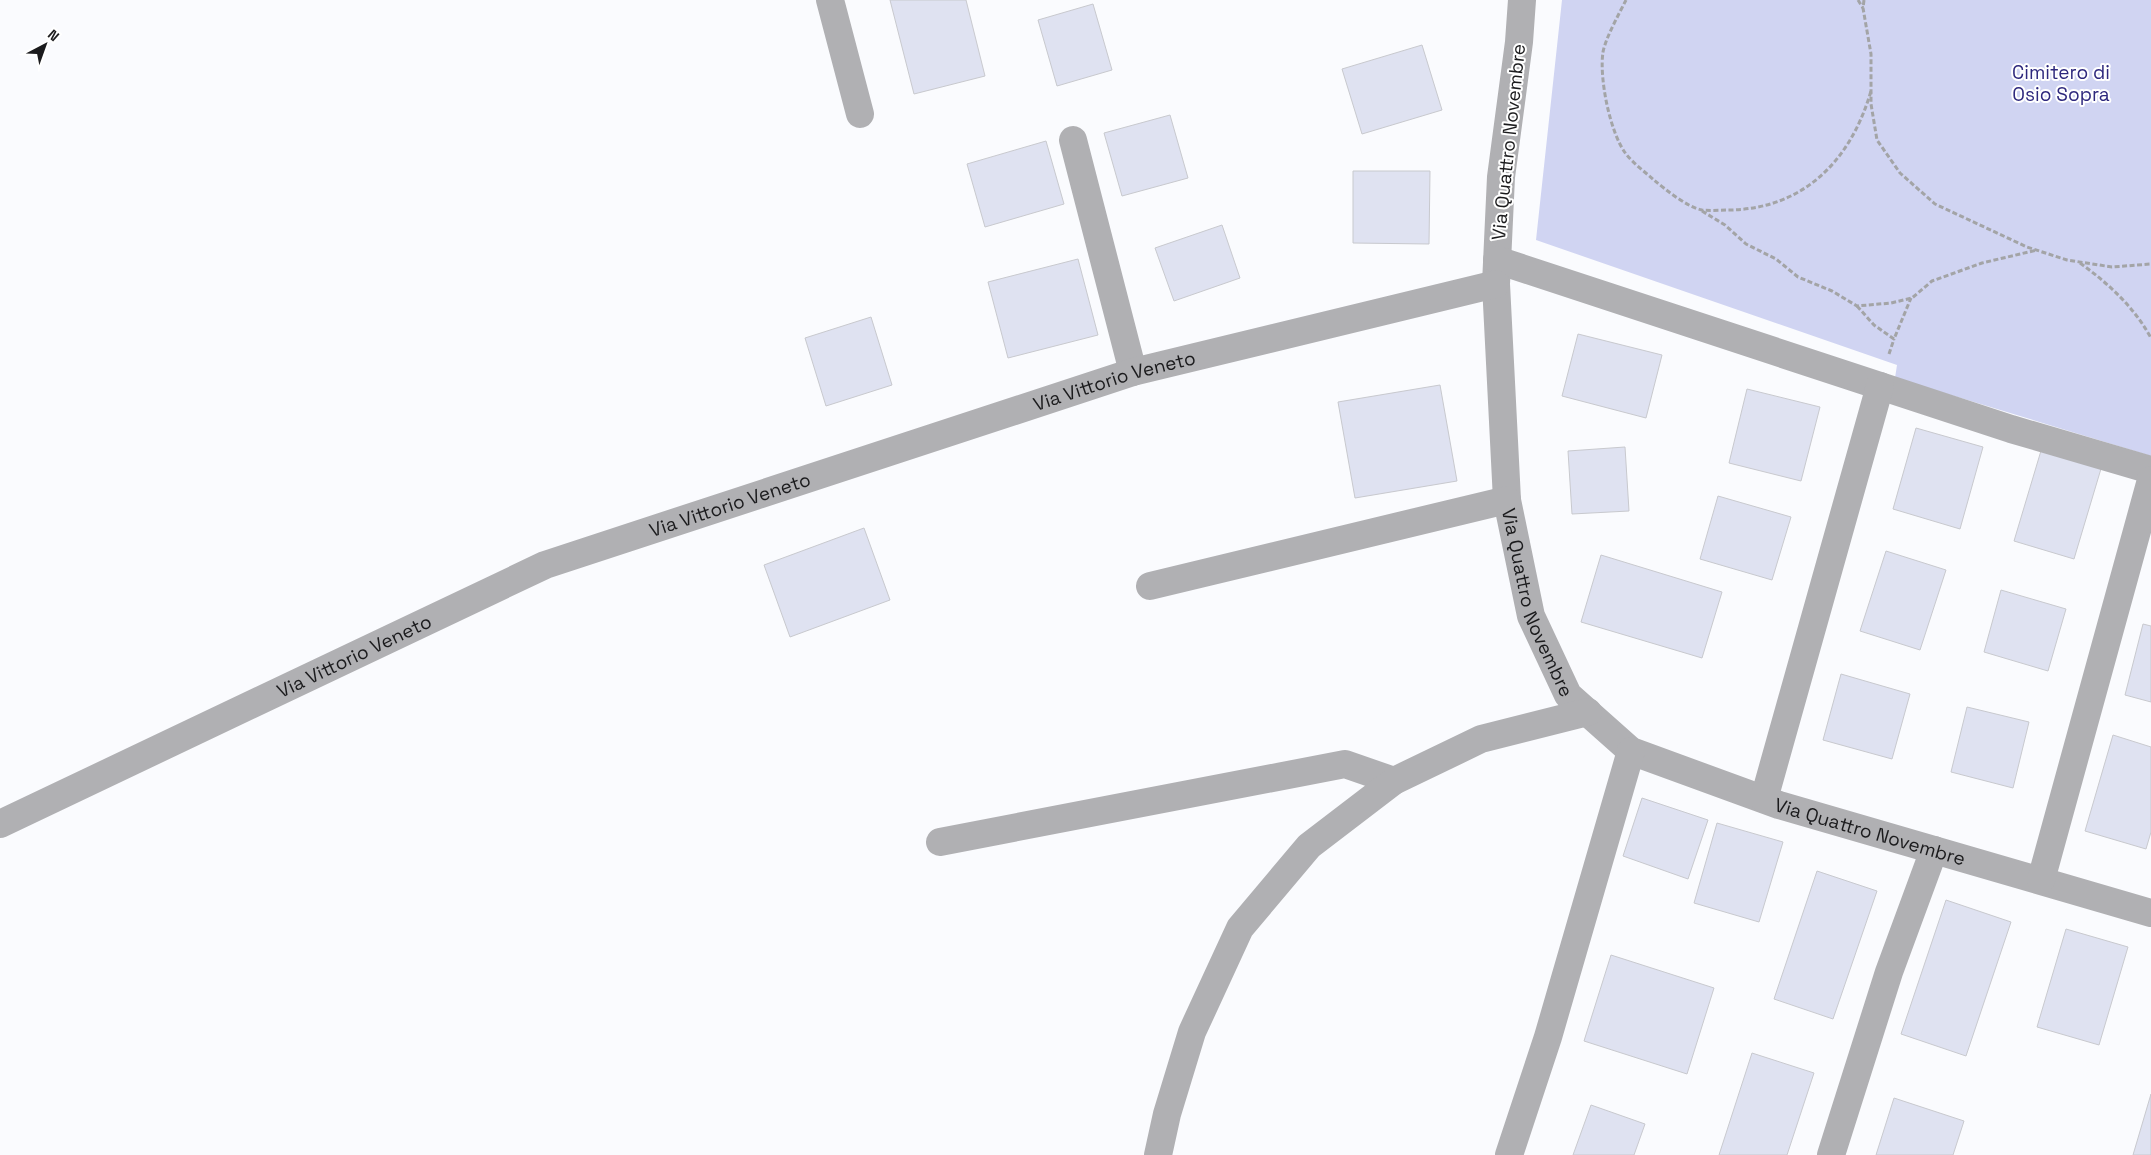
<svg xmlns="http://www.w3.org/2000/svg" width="2151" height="1155" font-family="'Space Grotesk',sans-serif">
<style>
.green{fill:#d0d4f2}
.building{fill:#dfe2f1;stroke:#c8c9ce}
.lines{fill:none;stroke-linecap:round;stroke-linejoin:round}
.path{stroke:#a3a4a6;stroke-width:3;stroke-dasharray:5 2.5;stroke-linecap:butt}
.street{stroke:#b0b0b3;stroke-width:28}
.labels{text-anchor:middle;stroke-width:4;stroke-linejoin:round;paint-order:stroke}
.park-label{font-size:19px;fill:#2e287d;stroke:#fff}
.street-label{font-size:19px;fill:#1b1b1d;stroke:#fff}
</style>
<rect width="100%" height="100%" fill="#fafbfe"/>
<polygon class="green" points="1562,0 2151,0 2151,456 1895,378 1897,365 1536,240"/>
<g class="building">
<polygon points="890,0 966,0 985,76 914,94"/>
<polygon points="1093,4 1112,70 1057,86 1038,20"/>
<polygon points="1422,45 1442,110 1362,134 1342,69"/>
<polygon points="1170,115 1188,178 1122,196 1104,133"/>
<polygon points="1046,141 1064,204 985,227 967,164"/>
<polygon points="1353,171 1430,171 1429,244 1353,243"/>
<polygon points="1222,225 1240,278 1174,301 1155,248"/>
<polygon points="1078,259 1098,335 1008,358 988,282"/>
<polygon points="871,317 892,385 826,406 805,338"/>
<polygon points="1578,334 1662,355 1646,418 1562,396"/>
<polygon points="1440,385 1457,481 1355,498 1338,402"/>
<polygon points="1747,389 1820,407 1801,481 1729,463"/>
<polygon points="1916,428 1983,447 1960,529 1893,509"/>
<polygon points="2043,444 2103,462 2074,559 2014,541"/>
<polygon points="1625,447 1629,511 1572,514 1568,451"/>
<polygon points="1718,496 1791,517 1772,580 1700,559"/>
<polygon points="864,528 890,600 790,637 764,565"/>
<polygon points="1886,551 1946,570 1920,650 1860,631"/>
<polygon points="1601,555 1722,592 1702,658 1581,622"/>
<polygon points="2001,590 2066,609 2048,671 1984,652"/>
<polygon points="2143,624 2151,626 2151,702 2125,695"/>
<polygon points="1841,674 1910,694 1892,759 1823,740"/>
<polygon points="1967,707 2029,722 2013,788 1951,772"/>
<polygon points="2113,735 2151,747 2151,832 2146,849 2085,831"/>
<polygon points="1642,798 1708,820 1688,879 1623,856"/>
<polygon points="1717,823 1783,842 1759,922 1694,903"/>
<polygon points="1817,871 1877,891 1833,1019 1774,999"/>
<polygon points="1946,900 2011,922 1966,1056 1901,1034"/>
<polygon points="2066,929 2128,947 2099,1045 2037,1027"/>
<polygon points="1611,955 1714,988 1687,1074 1584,1041"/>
<polygon points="1752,1053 1814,1073 1787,1155 1719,1155"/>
<polygon points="2151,1094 2151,1155 2133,1155"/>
<polygon points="1894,1098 1964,1121 1953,1155 1876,1155"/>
<polygon points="1591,1105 1645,1124 1634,1155 1573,1155"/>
</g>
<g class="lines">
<g class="path">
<path d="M1626,0C1619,14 1606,37 1603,52C1599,78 1610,133 1626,154C1634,164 1645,172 1654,180C1666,190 1687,207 1702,210C1710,211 1720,210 1729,210C1804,209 1851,160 1871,91"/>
<polyline points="1858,0 1863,8"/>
<polyline points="1864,0 1863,8 1871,54 1871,104 1877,140 1900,173 1935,204 2027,247 2067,260 2112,267 2151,264"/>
<polyline points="1702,211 1725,225 1746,244 1776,259 1798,277 1832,291 1857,306 1891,303 1912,298 1932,281 1982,263 2037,250"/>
<path d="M2080,263C2109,284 2134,307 2151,338"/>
<polyline points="1857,306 1874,325 1894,339 1911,298"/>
<polyline points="1889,354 1894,339"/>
</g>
<g class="street">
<polyline points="830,0 860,114"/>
<path id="s1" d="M1522,0L1519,42L1501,177L1496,284L1507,500L1531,616L1568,695L1631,751L1779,805L2151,913"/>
<polyline points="1073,140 1133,372"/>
<polyline points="1497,260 2011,429 2151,470"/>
<polyline points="1150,586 1507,500"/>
<polyline points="1764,799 1880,386"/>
<path id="s2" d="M0,824L545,565L1133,372L1496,284"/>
<polyline points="940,842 1345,764 1394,781"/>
<polyline points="2041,880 2151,480"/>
<polyline points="1158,1155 1167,1114 1192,1032 1240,928 1309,846 1394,781 1481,739 1588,712"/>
<polyline points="1509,1155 1548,1037 1631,751"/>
<polyline points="1831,1155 1889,972 1934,850"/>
</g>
</g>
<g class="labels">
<g class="park-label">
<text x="2061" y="79">Cimitero di<tspan x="2061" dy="22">Osio Sopra</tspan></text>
</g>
<g class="street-label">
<text transform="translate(1508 142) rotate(-84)" y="7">Via Quattro Novembre</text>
<text dy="7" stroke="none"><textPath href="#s2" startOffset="1202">Via Vittorio Veneto</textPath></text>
<text dy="7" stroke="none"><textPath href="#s2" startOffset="798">Via Vittorio Veneto</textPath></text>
<text dy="7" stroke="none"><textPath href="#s1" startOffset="609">Via Quattro Novembre</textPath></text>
<text dy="7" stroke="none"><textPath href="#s2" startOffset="392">Via Vittorio Veneto</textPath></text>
<text dy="7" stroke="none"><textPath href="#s1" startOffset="1044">Via Quattro Novembre</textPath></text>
</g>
</g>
<g transform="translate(45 45) rotate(41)" stroke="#ffffff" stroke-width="4" paint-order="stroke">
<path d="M0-4L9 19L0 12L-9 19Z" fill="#1b1b1d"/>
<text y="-8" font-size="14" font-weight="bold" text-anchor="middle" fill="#1b1b1d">N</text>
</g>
</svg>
